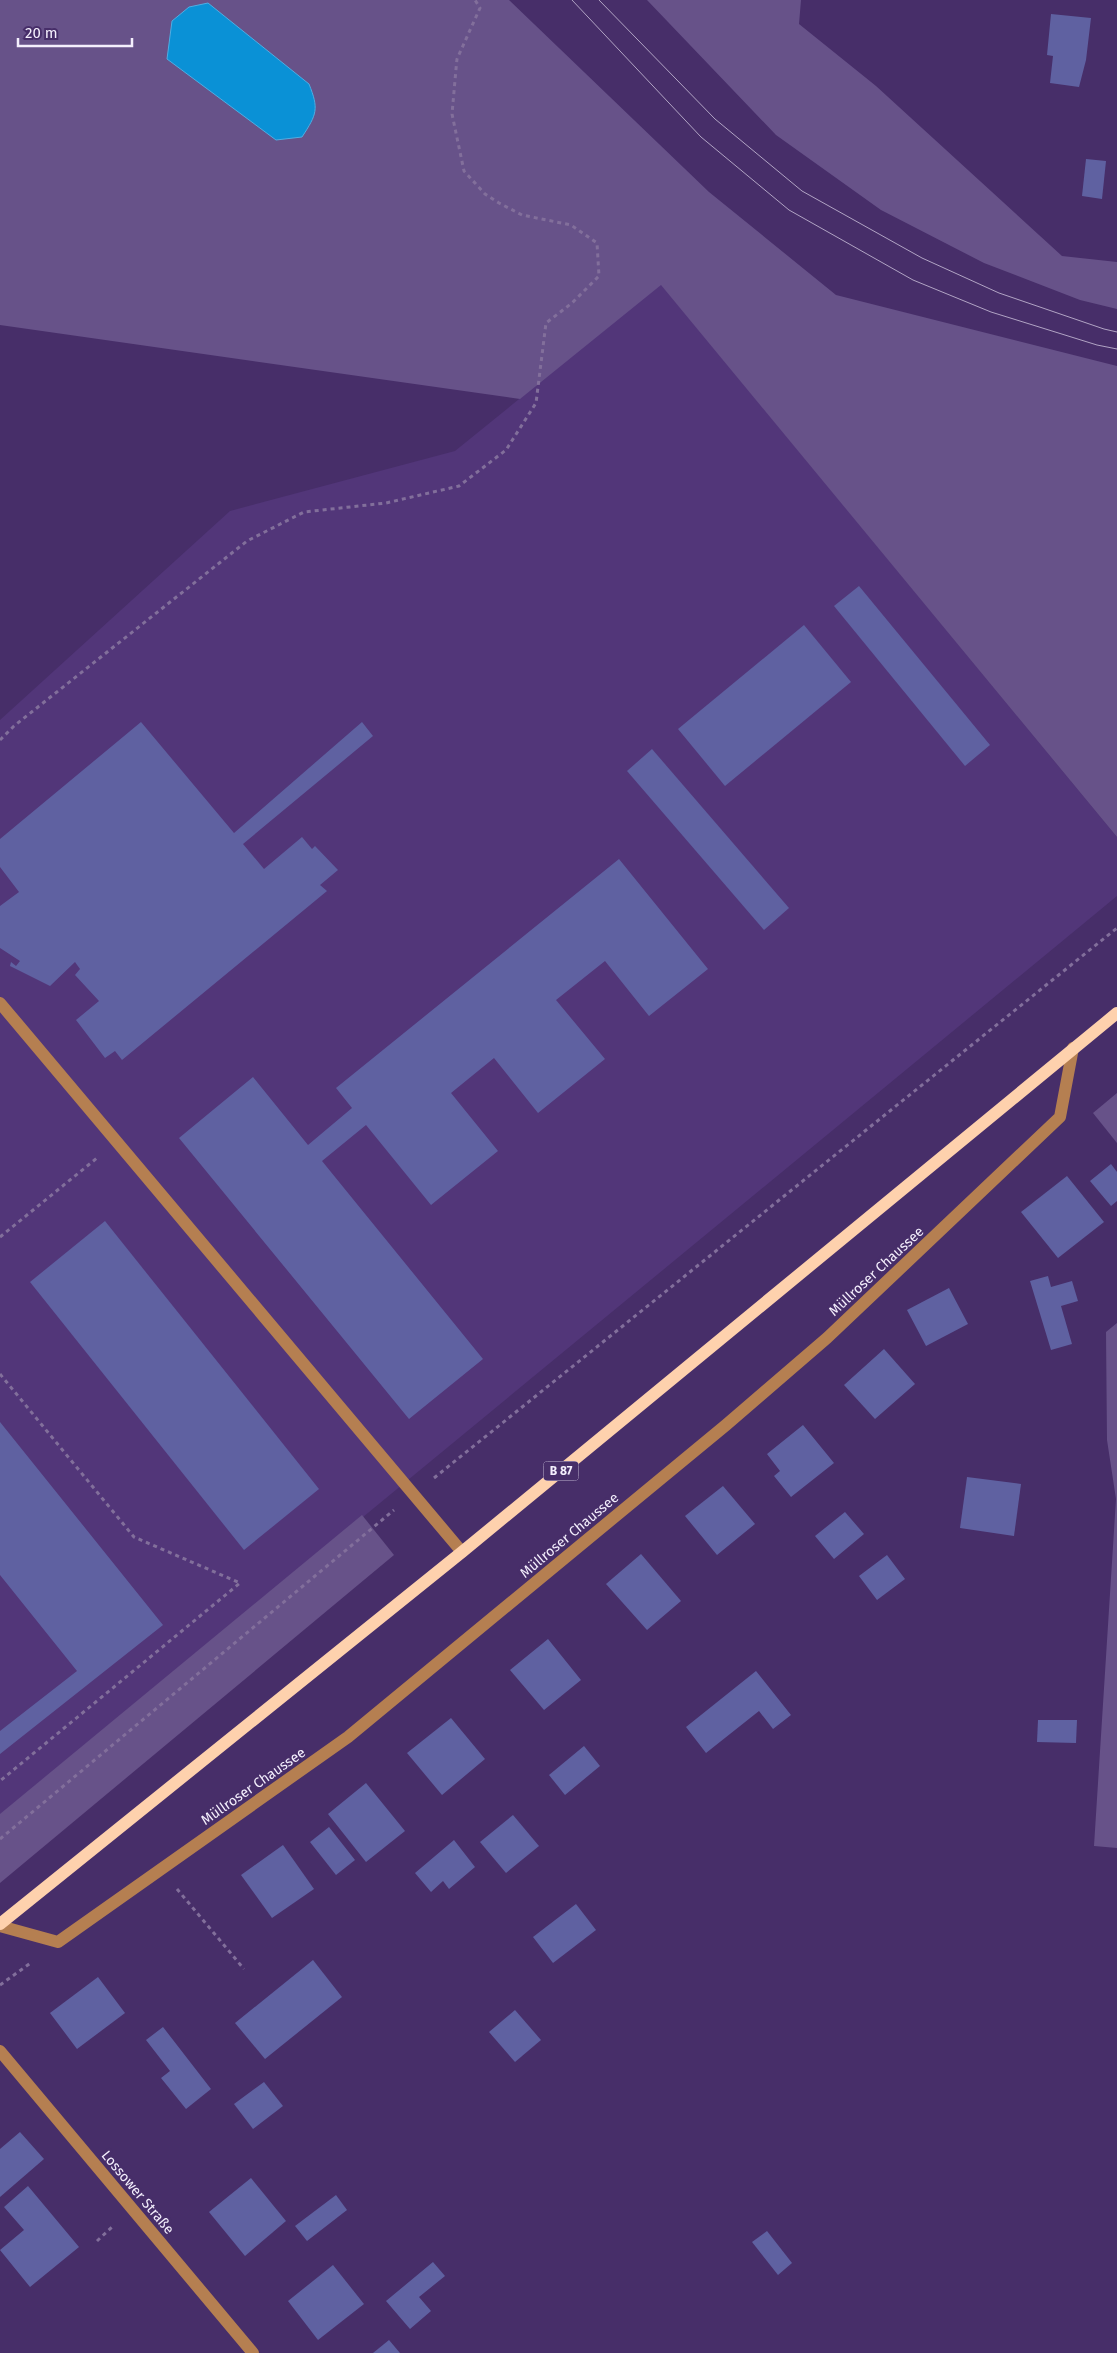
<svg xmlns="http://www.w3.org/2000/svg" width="1117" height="2353" font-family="'Fira Sans',sans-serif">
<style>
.built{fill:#523679}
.green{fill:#675289}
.water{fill:#0a91d6;stroke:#50ade2}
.building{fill:#5f61a1}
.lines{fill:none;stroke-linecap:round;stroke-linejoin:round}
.path{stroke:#826f9b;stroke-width:3;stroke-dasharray:4 4;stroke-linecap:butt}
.minor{stroke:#b57f51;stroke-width:12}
.major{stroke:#fed1ad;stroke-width:12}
.tram{stroke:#b1a4c4;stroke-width:1}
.labels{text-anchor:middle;stroke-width:5;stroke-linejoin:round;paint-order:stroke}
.shield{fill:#472e69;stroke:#c0b5d1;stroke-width:1}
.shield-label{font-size:12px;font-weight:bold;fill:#f4effd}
.street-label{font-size:14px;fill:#f4effd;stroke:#472e69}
</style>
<rect width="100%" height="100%" fill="#472e69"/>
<polygon class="built" points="661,284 1117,837 1117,896 0,1816 0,720 230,511 455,451"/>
<g class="green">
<polygon points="0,0 509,0 709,192 836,295 1117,366 1117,837 661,285 520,399 0,325"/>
<polygon points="647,0 801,0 799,24 876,86 1062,256 1117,262 1117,309 1080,300 984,263 881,210 776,135"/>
<polygon points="1117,1093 1117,1143 1093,1113"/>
<polygon points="1117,1323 1117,1848 1094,1846 1116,1499 1107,1440 1106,1332"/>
<polygon points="362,1515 394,1555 0,1883 0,1814"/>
</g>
<path class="water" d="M208,3L309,84C319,109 317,114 302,137L276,140L167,59L172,21L189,7Z"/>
<g class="building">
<polygon points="1051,14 1091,18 1086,60 1079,87 1050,83 1053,56 1047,55"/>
<polygon points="1086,159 1106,161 1102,199 1082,196"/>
<polygon points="859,586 990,745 965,766 834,606"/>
<polygon points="804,625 851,682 725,786 678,729"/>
<polygon points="141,722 234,833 362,722 373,736 243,844 264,869 302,837 312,849 315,846 338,870 320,885 327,891 122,1060 115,1051 105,1058 76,1020 99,1001 75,975 80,969 75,962 50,986 10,966 11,962 16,966 20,961 0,948 0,906 19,892 0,867 0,839"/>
<polygon points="652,749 789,908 764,930 627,771"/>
<polygon points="619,859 708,969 649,1016 605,961 556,1000 605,1059 538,1113 494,1058 451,1093 498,1151 431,1205 366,1125 322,1161 483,1359 409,1419 179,1138 253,1077 308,1145 352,1108 336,1088"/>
<polygon points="1111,1164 1117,1172 1117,1201 1111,1206 1090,1181"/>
<polygon points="1067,1176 1104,1222 1058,1258 1021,1212"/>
<polygon points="105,1221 319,1489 244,1550 30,1282"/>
<polygon points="1048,1276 1051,1287 1072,1281 1078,1301 1061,1306 1072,1344 1051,1350 1030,1281"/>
<polygon points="949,1288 968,1324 926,1346 907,1310"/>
<polygon points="884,1349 915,1384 875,1419 844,1385"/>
<polygon points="0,1422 163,1625 0,1754 0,1731 77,1671 0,1575"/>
<polygon points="803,1425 834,1463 791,1497 774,1476 780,1471 767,1454"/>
<polygon points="967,1477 1021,1484 1014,1536 960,1528"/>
<polygon points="723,1486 755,1524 717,1555 685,1516"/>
<polygon points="845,1512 864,1534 834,1559 815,1536"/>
<polygon points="641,1554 681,1601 647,1630 606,1584"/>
<polygon points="887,1555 905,1579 877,1600 859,1576"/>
<polygon points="548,1639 581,1680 544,1710 510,1670"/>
<polygon points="756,1671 791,1715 773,1729 759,1711 706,1753 686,1727"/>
<polygon points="451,1718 485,1759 442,1795 407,1753"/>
<polygon points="1038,1720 1077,1720 1076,1743 1037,1742"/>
<polygon points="584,1746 600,1766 565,1795 549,1775"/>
<polygon points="366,1783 405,1831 366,1862 328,1814"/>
<polygon points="513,1815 539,1846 506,1873 480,1842"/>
<polygon points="329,1827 355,1860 336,1875 310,1842"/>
<polygon points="454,1840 475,1867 449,1889 443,1881 431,1892 415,1873"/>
<polygon points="283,1845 314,1889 272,1918 241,1875"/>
<polygon points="576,1904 596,1930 553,1963 533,1937"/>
<polygon points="313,1960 342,1997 265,2059 235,2023"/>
<polygon points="98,1977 125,2013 77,2049 50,2013"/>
<polygon points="515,2010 541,2040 515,2062 489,2032"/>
<polygon points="163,2027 211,2089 186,2109 161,2078 170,2071 146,2040"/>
<polygon points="264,2082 283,2106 253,2129 234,2104"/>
<polygon points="20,2132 44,2159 0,2197 0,2149"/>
<polygon points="251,2178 286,2221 245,2256 209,2212"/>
<polygon points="28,2186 79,2247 30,2287 0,2250 24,2230 4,2207"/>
<polygon points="336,2195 347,2210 307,2241 295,2226"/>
<polygon points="767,2231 792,2263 778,2275 752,2242"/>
<polygon points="433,2262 445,2276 419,2297 431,2311 410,2329 386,2301"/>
<polygon points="333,2265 364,2304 318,2340 288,2301"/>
<polygon points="389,2340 400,2353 373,2353"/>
</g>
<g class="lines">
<g class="path">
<polyline points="0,740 14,726 247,541 304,512 386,503 459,486 506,450 536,403 546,323 572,303 599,276 597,243 571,225 522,215 499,203 485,194 464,171 452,114 456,69 457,59 480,8 475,0"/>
<polyline points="0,1237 97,1158"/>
<polyline points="0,1374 134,1537 240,1583 0,1781"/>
<polyline points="434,1478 1117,928"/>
<polyline points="0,1839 394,1510"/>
<polyline points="177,1889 244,1969"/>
<polyline points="0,1985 32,1962"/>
<polyline points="97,2241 113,2226"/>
</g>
<g class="minor">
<polyline points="0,1003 462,1552"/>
<polyline points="0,1926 58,1942 348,1737 726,1425 827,1338 1060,1117 1073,1048"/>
<polyline points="0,2051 253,2353"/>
</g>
<polyline class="major" points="0,1924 462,1552 1117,1013"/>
<g class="tram">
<polyline points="572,0 701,137 789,210 913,280 991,312 1097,345 1117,349"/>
<polyline points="599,0 715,119 802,191 922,258 999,293 1104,329 1117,332"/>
</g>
</g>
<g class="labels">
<rect class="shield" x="543.5" y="1461.5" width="35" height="19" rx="4"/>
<g class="shield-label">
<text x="561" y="1475">B 87</text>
</g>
<g class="street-label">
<text transform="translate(876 1271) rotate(-43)" y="5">Müllroser Chaussee</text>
<text transform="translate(569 1535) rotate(-40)" y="5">Müllroser Chaussee</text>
<text transform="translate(253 1786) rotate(-35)" y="5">Müllroser Chaussee</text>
<text transform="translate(138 2192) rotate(50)" y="5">Lossower Straße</text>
</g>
</g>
<path d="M18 38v8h114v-8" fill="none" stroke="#f4effd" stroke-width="2.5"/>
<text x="25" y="38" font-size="15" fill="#f4effd" stroke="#472e69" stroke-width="4" paint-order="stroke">20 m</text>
</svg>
